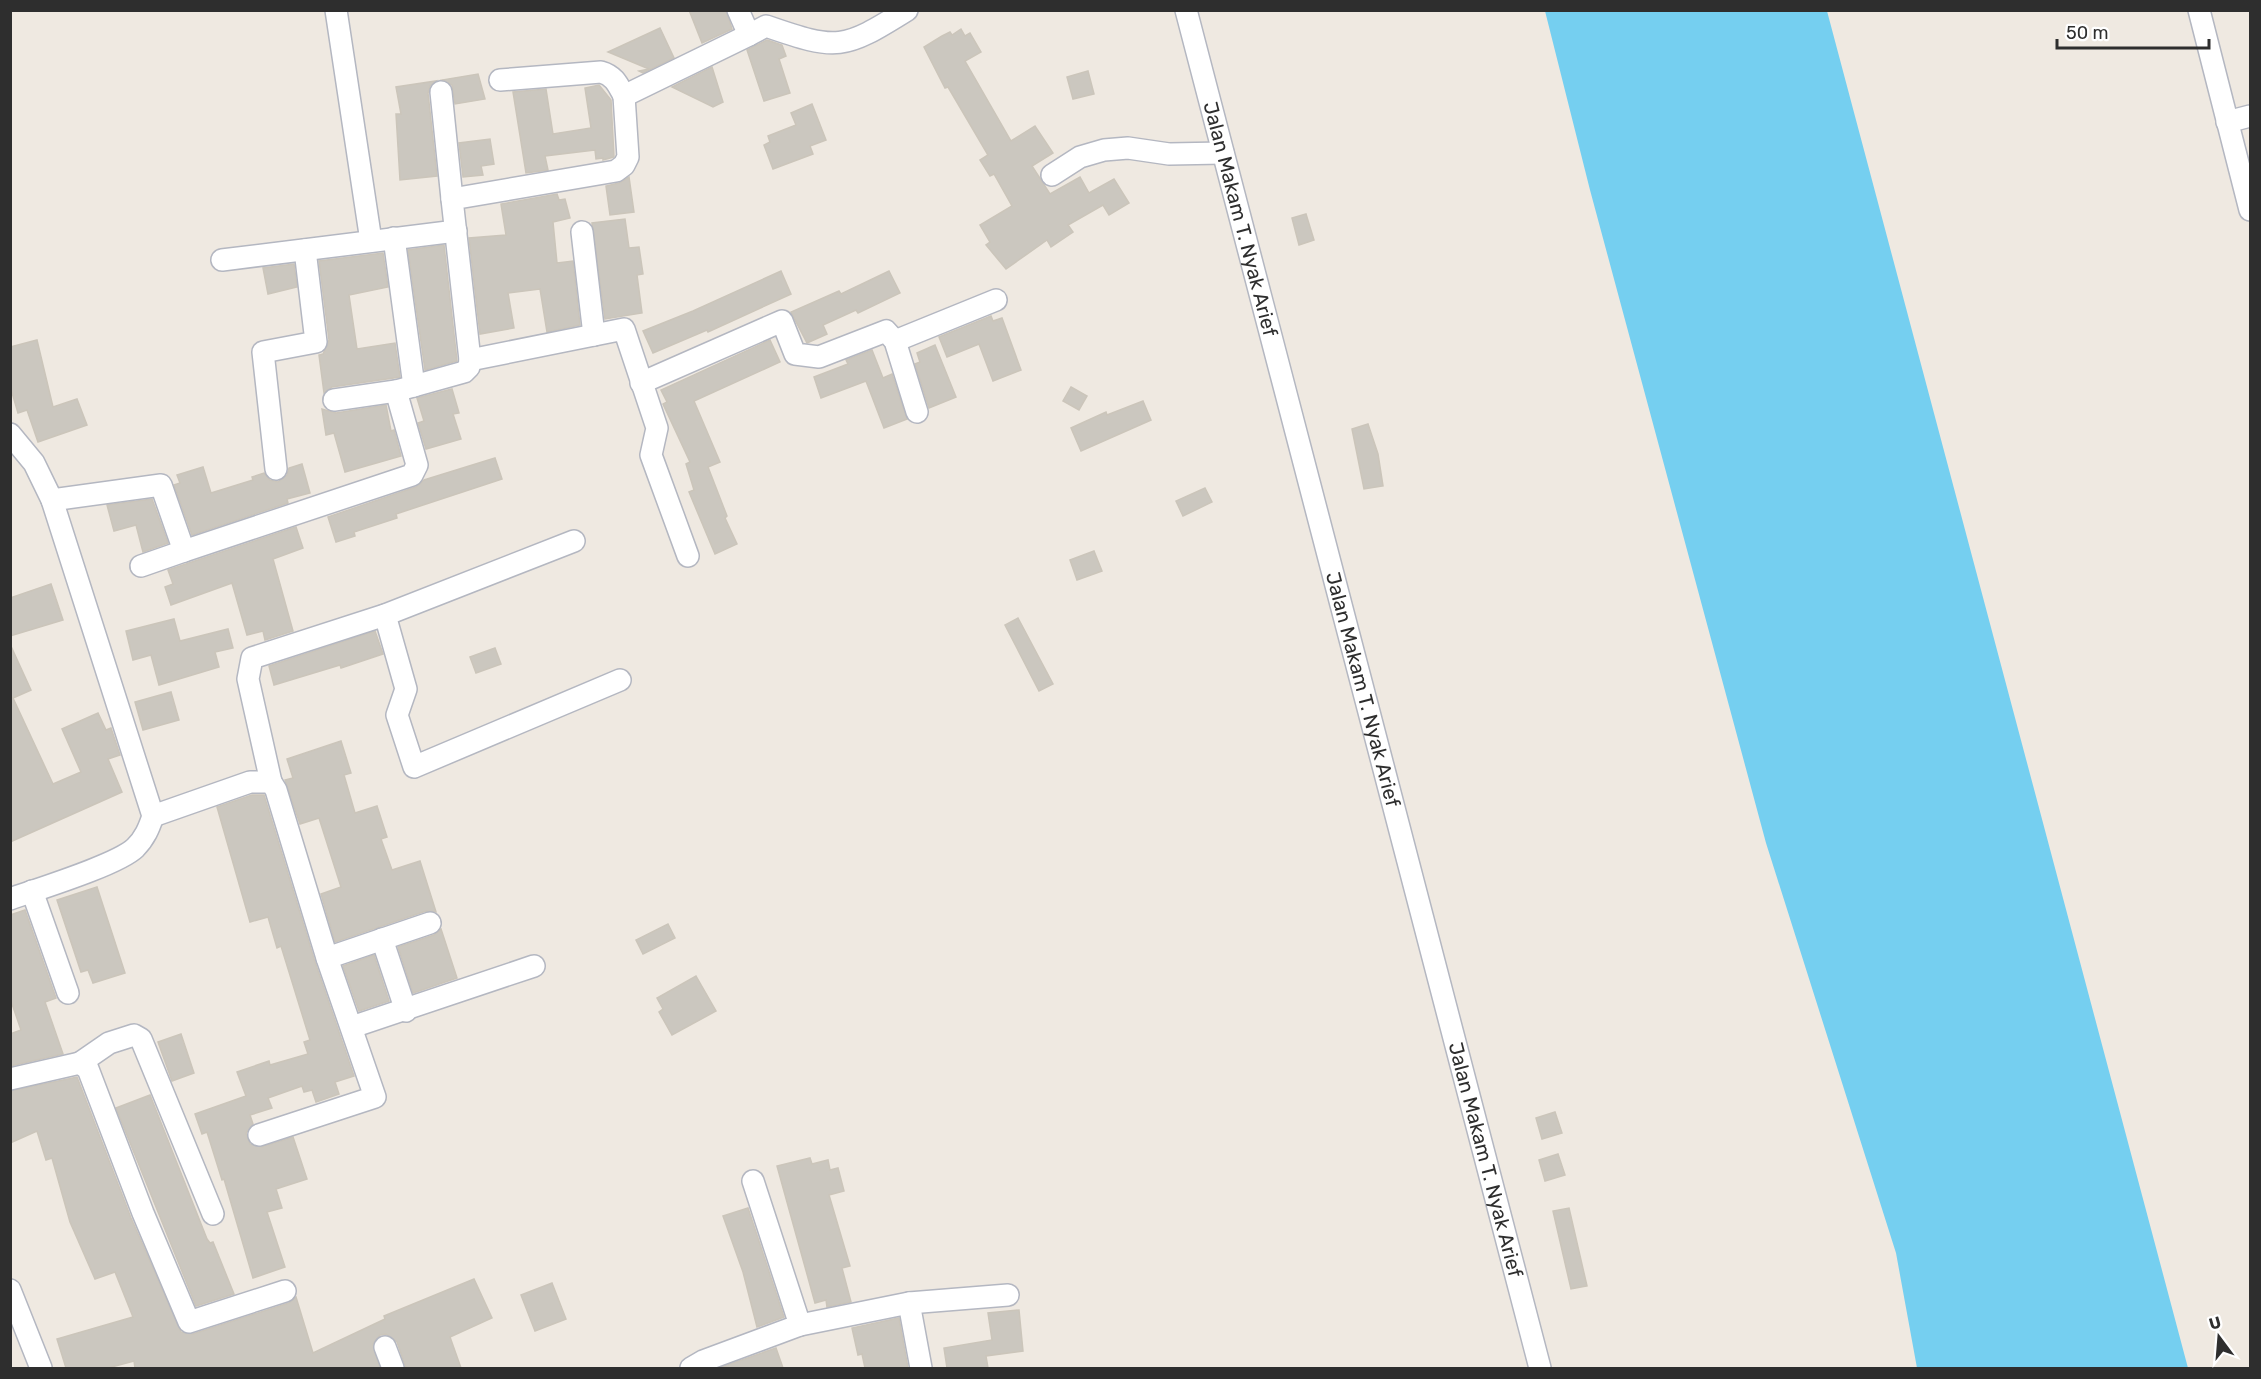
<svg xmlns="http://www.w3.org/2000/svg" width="2261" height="1379" font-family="Rubik,sans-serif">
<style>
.water{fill:#75cff0}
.building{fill:#cbc7bf;stroke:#cbc5ba;stroke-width:1.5}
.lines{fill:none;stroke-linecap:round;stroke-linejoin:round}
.minor-casing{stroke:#b4b7c1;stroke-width:24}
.minor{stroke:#fff;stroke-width:21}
.labels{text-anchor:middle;stroke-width:4.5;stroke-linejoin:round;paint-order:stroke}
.street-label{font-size:20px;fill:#2e2e2e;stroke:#fff}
</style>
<rect width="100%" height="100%" fill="#efe9e1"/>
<polygon class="water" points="1545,11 1827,11 2188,1368 1917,1368 1896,1253 1766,843 1590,190"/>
<g class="building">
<polygon points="689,10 726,10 732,29 702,43"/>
<polygon points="660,28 674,58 643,73 639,71 649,69 608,52"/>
<polygon points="961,29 965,36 970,33 981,52 965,61 1011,141 1035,126 1053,153 1032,166 1050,194 1080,177 1089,193 1114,179 1129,203 1109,215 1103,205 1068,225 1073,232 1051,247 1047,240 1006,269 986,245 990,242 980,225 1012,206 994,174 990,176 980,160 988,155 948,87 945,88 924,47 942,36 950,32 952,35"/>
<polygon points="767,40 782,45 786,56 779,59 790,93 764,101 747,50"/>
<polygon points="712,67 723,102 713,107 672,87"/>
<polygon points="1088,71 1094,94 1073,99 1067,77"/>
<polygon points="478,74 485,99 455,104 452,85 442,80"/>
<polygon points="436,81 430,86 428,93 437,176 400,180 396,114 401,114 396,87"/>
<polygon points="599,85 611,100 614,157 603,160 603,158 596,159 595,150 545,156 548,170 526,173 513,92 546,89 553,134 591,128 585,88"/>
<polygon points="812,104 826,140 810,146 813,154 773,169 764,145 770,142 768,136 796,125 791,113"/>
<polygon points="490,139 494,164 481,166 483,175 463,177 459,143"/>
<polygon points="629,177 634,212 610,215 606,186 619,183"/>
<polygon points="557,194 559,200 565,199 570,218 553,222 557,263 573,261 580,325 547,332 540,289 508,293 514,328 480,334 469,238 506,235 501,204"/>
<polygon points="1306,214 1314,240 1299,245 1292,218"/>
<polygon points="625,219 629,248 639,247 643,274 637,275 642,313 605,319 592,223"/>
<polygon points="444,245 457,361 425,370 408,250"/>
<polygon points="383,253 388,287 349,295 357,349 395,343 400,377 332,387 324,393 319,355 323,354 329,340 319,261"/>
<polygon points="294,264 297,287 268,294 263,268"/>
<polygon points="781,271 791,294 708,332 707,330 653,353 643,331 693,311"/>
<polygon points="889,271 900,293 858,313 856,310 823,325 827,334 807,343 791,312 839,291 841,294"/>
<polygon points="991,316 993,321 1002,318 1021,370 993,381 979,344 947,357 939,337"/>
<polygon points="37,340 53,407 77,399 87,425 38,442 27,410 18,413 10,386 10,347"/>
<polygon points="770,340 780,362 694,401 720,462 708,467 727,516 725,518 737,544 715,554 689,492 694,490 686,464 690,462 663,404 667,402 661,390"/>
<polygon points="935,345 956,397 929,408 915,364 920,362 917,353"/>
<polygon points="872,350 883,378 892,374 907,419 884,428 866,381 821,398 814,377 848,364 846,360"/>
<polygon points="1071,387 1087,396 1079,410 1063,401"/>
<polygon points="452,389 459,413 453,414 461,439 426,449 418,423 424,421 417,398"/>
<polygon points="1143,401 1151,420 1081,451 1071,428 1106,412 1107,415"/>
<polygon points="386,405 391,431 394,430 401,456 345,472 334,433 326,435 322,409 336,413"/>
<polygon points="1368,424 1378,454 1383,486 1364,489 1352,429"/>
<polygon points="495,458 502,479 396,514 397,518 354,532 355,536 336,542 328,517 416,487 424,480"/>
<polygon points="302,464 310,493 287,499 288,503 192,535 174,485 180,483 177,475 203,467 211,493 253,480 252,477 264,473 270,480 278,482 287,475 289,468"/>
<polygon points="1205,488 1212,502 1183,516 1176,501"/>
<polygon points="152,499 168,543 143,552 136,525 114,531 107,505"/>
<polygon points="296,527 303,548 273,559 293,631 265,640 263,631 247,635 232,583 171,605 165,587 173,584 168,570"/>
<polygon points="1094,551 1102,571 1077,580 1070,560"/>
<polygon points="51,584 63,620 10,636 10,598"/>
<polygon points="1018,618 1053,684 1039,691 1005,625"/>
<polygon points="174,619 180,641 228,629 233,648 215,652 219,667 159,685 151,655 133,660 126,631"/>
<polygon points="375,631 383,654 341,668 340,665 274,685 269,666"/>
<polygon points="10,644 31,690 13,698 53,784 81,772 62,729 98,713 106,730 111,728 120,755 108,759 122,792 10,842"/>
<polygon points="495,648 501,664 476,673 470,657"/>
<polygon points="171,692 179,720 143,730 135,702"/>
<polygon points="341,741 351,773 344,775 355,813 377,806 387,837 381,839 392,870 420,861 436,912 426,911 335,942 321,894 341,887 319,818 300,824 285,780 293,778 287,759"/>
<polygon points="252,795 264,795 315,962 354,1076 335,1082 339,1094 316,1102 312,1090 304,1092 302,1086 268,1098 272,1108 250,1115 253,1124 246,1133 250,1144 262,1147 293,1137 307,1179 276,1189 282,1208 267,1212 285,1267 253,1278 224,1179 222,1180 207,1132 202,1134 195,1114 246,1096 237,1072 269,1061 270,1065 308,1054 304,1042 310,1040 281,946 277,948 268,917 250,922 217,807"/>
<polygon points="97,887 125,973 93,983 88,970 81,972 57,900"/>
<polygon points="25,910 56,998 45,1002 63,1054 10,1066 10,1034 21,1030 10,998 10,915"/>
<polygon points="668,924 675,938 643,954 636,940"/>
<polygon points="441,929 457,978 413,993 398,947 434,935"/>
<polygon points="374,955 389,1001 359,1011 343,966"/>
<polygon points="696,976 716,1011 672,1035 659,1012 663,1009 657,998"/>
<polygon points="181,1034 194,1073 172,1081 158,1042"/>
<polygon points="77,1077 131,1218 181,1332 193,1334 289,1303 296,1297 313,1353 385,1319 384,1316 474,1279 492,1318 450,1337 461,1368 406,1368 397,1342 386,1334 380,1335 373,1344 380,1368 135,1368 134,1361 108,1368 66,1368 57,1339 133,1317 115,1272 95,1279 70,1222 52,1158 46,1160 37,1131 10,1143 10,1091"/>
<polygon points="150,1095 207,1239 210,1243 213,1242 234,1294 196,1306 116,1108"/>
<polygon points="1555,1112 1562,1133 1542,1139 1536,1118"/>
<polygon points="1558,1154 1565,1175 1545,1181 1539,1160"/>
<polygon points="810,1158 812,1164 828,1160 830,1170 838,1168 844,1191 829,1195 850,1266 842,1268 851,1302 827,1307 826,1300 815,1303 777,1166"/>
<polygon points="748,1208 784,1317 757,1327 743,1272 723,1216"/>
<polygon points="1569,1208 1587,1286 1571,1289 1553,1211"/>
<polygon points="552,1283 566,1319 535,1331 521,1295"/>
<polygon points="1019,1310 1023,1351 986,1356 988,1368 947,1368 944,1348 992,1340 988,1313"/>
<polygon points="899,1318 908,1368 865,1368 862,1354 858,1355 852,1328"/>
<polygon points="776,1348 783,1368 719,1368"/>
</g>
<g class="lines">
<defs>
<g id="minor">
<polyline points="336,10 371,241"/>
<path d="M738,10L749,35L766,26C838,51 843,50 907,10"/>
<path id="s1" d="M1186,10L1540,1368"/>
<polyline points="2199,10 2250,210"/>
<path d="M500,80L601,72C615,76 618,85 624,96"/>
<polyline points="441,92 452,199"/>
<polyline points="2227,122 2250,116"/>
<polyline points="1052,175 1080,157 1104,150 1128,148 1169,154 1223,153"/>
<polyline points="582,232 594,335"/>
<polyline points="394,238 414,386"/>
<polyline points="222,260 456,231"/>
<polyline points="895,341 996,300"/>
<polyline points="470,360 624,329 657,428 651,455 688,556"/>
<polyline points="641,383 782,321 795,354 819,357 886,331 895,341 917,412"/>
<polyline points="334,400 396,391"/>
<path d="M10,434L34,463L52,500L153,816C149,828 145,838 135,848C117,865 38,889 10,899"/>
<polyline points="276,469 263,352 316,342 305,250"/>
<polyline points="52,500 161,485 184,551 412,475 417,465 396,391 464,372 469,367 470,360 452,199 616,171 624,165 628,157 624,96 749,35"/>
<polyline points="141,566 184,551"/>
<polyline points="385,615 406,689 397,715 414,767 620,680"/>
<polyline points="271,782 248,679 252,658 385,615 574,541"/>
<polyline points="153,816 250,782 271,782 276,790 327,958 375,1097 259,1135"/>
<polyline points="32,891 68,993"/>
<polyline points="382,939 406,1011"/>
<polyline points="327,958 430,923"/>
<polyline points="352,1027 534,966"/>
<polyline points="80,1063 109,1043 134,1035 141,1039 213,1214"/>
<polyline points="10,1079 80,1063 88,1069 143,1213 189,1322 285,1291"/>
<polyline points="10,1290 41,1368"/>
<polyline points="909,1303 921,1368"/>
<polyline points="800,1325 909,1303 1008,1295"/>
<polyline points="385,1347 393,1368"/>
<polyline points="691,1368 703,1361 800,1325 753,1181"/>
</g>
</defs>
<use href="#minor" class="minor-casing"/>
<use href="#minor" class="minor"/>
</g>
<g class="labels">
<g class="street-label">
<text dy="7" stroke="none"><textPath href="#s1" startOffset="216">Jalan Makam T. Nyak Arief</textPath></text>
<text dy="7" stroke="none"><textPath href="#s1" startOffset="702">Jalan Makam T. Nyak Arief</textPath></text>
<text dy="7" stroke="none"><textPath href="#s1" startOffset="1188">Jalan Makam T. Nyak Arief</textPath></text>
</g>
</g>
<rect width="2261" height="1379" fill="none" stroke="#2e2e2e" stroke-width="24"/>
<g transform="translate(2219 1337) rotate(344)" stroke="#ffffff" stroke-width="4.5" paint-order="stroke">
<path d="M0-4.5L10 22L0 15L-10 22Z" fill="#2e2e2e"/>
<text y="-9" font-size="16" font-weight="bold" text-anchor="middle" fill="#2e2e2e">U</text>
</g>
<path d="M2057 39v9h152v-9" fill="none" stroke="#2e2e2e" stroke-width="3"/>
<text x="2066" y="39" font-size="18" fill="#2e2e2e" stroke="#ffffff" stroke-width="4.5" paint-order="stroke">50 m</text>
</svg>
